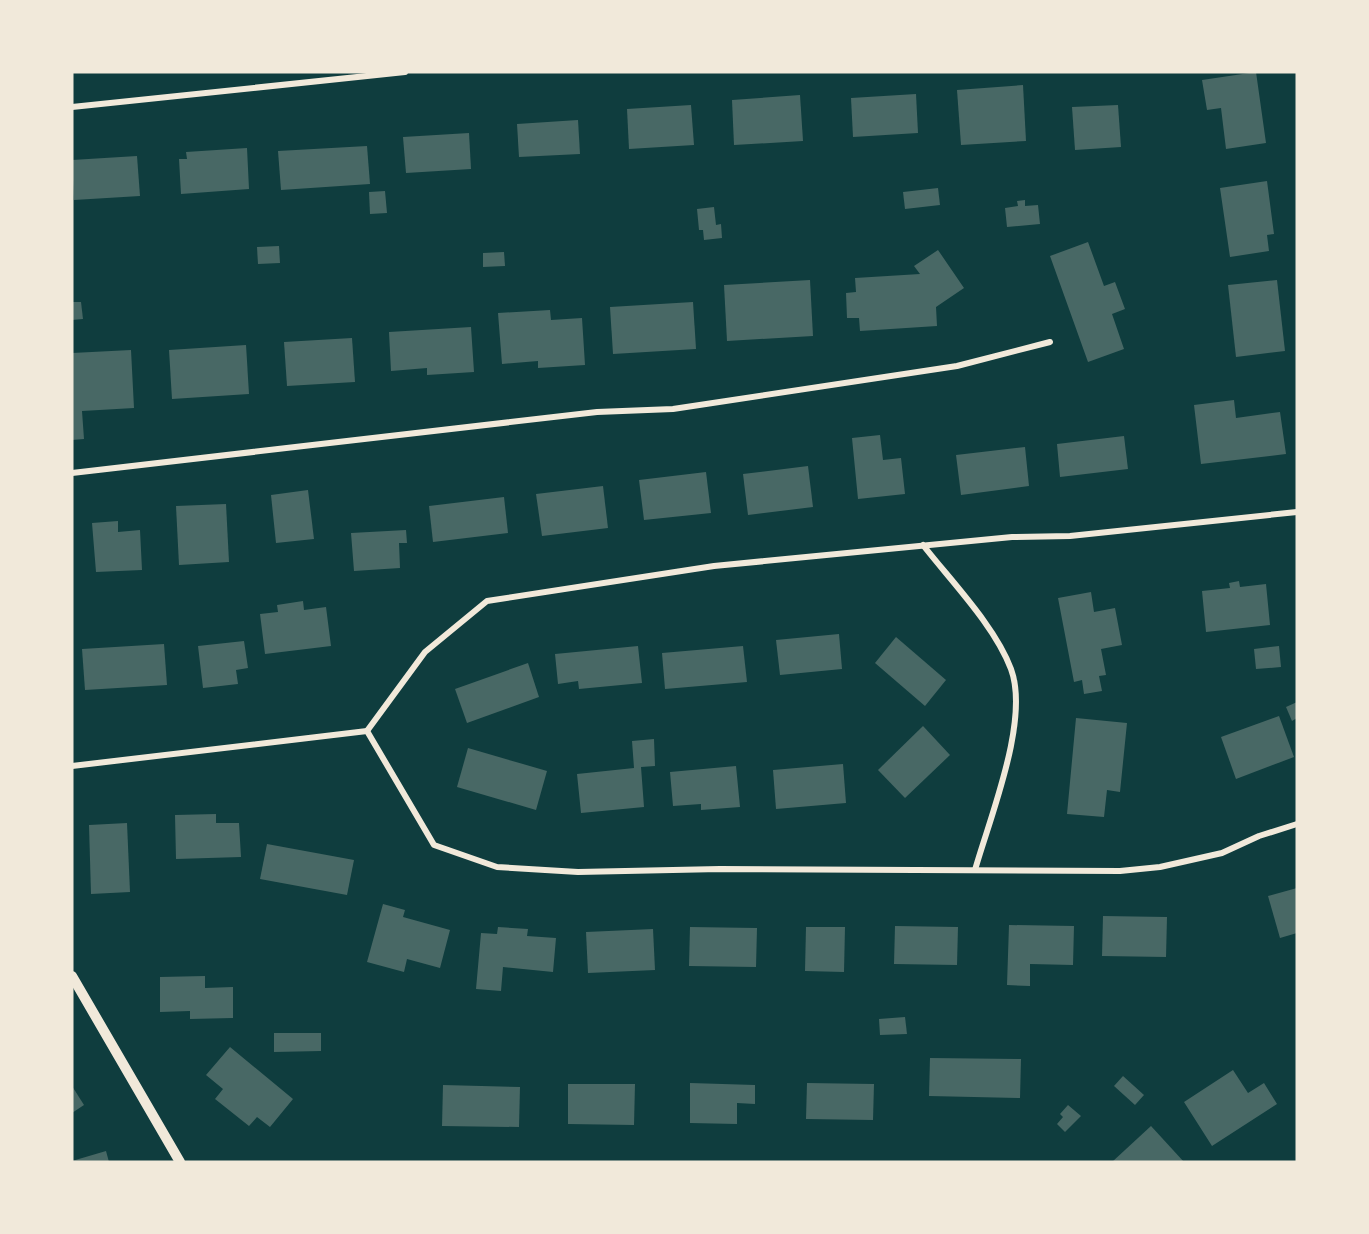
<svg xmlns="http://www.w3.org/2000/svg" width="1369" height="1234" font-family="Quicksand,sans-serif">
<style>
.building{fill:#486865}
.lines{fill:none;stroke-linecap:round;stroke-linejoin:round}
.minor{stroke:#f1e9da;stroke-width:6}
.tertiary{stroke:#f1e9da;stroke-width:10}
</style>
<rect width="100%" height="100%" fill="#0f3d3e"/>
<g class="building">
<polygon points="1256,72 1266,143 1226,149 1221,108 1207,110 1202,80"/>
<polygon points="1023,85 1026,141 961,145 957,90"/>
<polygon points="916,94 918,133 853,137 851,98"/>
<polygon points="800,95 803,141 734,145 732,100"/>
<polygon points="691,105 694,145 629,149 627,109"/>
<polygon points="1118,105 1121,147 1075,150 1072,107"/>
<polygon points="578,120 580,154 519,157 517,124"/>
<polygon points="469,133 471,169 406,173 403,137"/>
<polygon points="367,146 370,184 281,190 278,151"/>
<polygon points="247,148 249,189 181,194 179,159 187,159 186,152"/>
<polygon points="137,156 140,196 74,200 72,160"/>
<polygon points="1267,181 1274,234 1267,235 1269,251 1230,257 1220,188"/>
<polygon points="938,188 940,205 905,209 903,192"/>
<polygon points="385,191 387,213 370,214 369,192"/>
<polygon points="1025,200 1025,206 1038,205 1040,224 1007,227 1005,208 1018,206 1017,201"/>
<polygon points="714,207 716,225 721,224 722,238 704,240 703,230 699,230 697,209"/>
<polygon points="1088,242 1104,286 1115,282 1125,309 1112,314 1124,349 1088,362 1050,256"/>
<polygon points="279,246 280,263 258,264 257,247"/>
<polygon points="938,250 964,288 936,307 937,326 860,331 859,318 847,318 846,293 856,292 855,278 920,274 914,266"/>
<polygon points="504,252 505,266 483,267 483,253"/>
<polygon points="810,280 813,336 727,341 724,285"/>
<polygon points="1277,280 1285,351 1236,357 1228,285"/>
<polygon points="72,302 81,302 83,319 72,320"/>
<polygon points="693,302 696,349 613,354 610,307"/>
<polygon points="550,310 551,320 582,318 585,365 538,368 538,361 502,364 498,313"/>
<polygon points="471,327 474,372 427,375 427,368 391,371 389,332"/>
<polygon points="352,338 355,382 287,386 284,342"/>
<polygon points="246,345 249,394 172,399 169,350"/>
<polygon points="131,350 134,408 82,411 84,439 72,440 72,353"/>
<polygon points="1234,400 1236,418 1280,412 1286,454 1201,464 1194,405"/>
<polygon points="880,435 883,460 901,458 905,494 858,499 852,438"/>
<polygon points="1124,436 1128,469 1060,477 1057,444"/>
<polygon points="1025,447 1029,486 961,495 956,455"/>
<polygon points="808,466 813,507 748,515 743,474"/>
<polygon points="706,472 711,513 644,520 639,480"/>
<polygon points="603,486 608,528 542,536 536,494"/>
<polygon points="308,490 314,539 276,543 271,495"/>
<polygon points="504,497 508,533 433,542 429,506"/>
<polygon points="226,504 229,562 179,565 176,506"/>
<polygon points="118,521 118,532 140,530 142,570 96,572 92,523"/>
<polygon points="406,530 407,543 399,543 400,568 354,571 351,533"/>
<polygon points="1239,581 1240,587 1266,584 1270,625 1206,632 1202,591 1230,588 1229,583"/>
<polygon points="1091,592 1094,612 1115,608 1122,645 1101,649 1106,675 1099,676 1102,691 1084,694 1082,680 1074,682 1058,598"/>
<polygon points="303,601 304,610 326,607 331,646 265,654 260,614 278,612 277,605"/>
<polygon points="839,634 842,669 780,675 776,640"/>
<polygon points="896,637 946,680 925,706 875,663"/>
<polygon points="244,641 248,668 236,670 238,684 203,688 198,646"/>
<polygon points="164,644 167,685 85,690 82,649"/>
<polygon points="638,646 642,683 579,689 578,681 558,684 555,654"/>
<polygon points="743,646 747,682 665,689 662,653"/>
<polygon points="1279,646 1281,667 1256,669 1254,649"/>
<polygon points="528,663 539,697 467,723 455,689"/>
<polygon points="1297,702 1297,718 1292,721 1286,707"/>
<polygon points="1279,716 1294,757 1236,779 1221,737"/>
<polygon points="1076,718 1127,723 1120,792 1107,790 1104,817 1067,814"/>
<polygon points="923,726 950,755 905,798 878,770"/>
<polygon points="654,739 655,766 641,767 644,807 581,813 577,774 634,768 632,741"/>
<polygon points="468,748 547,771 536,810 457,787"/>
<polygon points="843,764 846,803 776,809 773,770"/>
<polygon points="736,766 740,807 701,810 701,804 673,806 670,772"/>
<polygon points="216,814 216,823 239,823 241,857 176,859 175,815"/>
<polygon points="127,823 130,892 91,894 89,825"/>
<polygon points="267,844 354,860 347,895 260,879"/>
<polygon points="1297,888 1297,933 1280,938 1268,896"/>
<polygon points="383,904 405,910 403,917 450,930 440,968 407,959 404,972 367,962"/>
<polygon points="1103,916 1167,917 1166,957 1102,956"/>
<polygon points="1009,925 1074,926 1073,965 1030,964 1030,986 1007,985"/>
<polygon points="895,926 958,927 957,965 894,964"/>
<polygon points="498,927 528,929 527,936 556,938 553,972 503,967 501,991 476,989 481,933 497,934"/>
<polygon points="690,927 757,928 756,967 689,966"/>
<polygon points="806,927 845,927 844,972 805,971"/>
<polygon points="653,929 655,970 588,973 586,932"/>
<polygon points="205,976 205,988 233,987 233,1018 190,1019 190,1011 160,1012 160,977"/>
<polygon points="905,1017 907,1034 880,1035 879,1019"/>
<polygon points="274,1033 321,1033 321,1051 274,1052"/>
<polygon points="230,1047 293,1099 270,1127 257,1117 249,1126 215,1099 223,1089 206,1075"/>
<polygon points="930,1058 1021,1059 1020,1098 929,1096"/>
<polygon points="1233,1070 1248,1093 1264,1083 1277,1104 1212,1146 1184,1102"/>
<polygon points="1123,1076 1144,1095 1135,1105 1114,1086"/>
<polygon points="690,1083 755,1085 755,1104 737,1103 737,1124 690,1123"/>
<polygon points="807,1083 874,1084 873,1120 806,1119"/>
<polygon points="568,1084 635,1084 634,1125 568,1124"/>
<polygon points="443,1085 520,1087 519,1127 442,1126"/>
<polygon points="72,1086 84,1105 72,1113"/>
<polygon points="1068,1105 1081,1116 1065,1132 1057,1124 1063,1117 1060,1114"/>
<polygon points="1151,1126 1184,1162 1112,1162"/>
<polygon points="106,1151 109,1162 72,1162 72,1161"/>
</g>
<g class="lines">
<g class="minor">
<polyline points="72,107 405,72"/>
<polyline points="72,473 597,412 673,409 957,366 1050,342"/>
<path d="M923,545C951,581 995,626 1011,669C1030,720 990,817 975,870"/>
<polyline points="367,731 425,652 487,601 714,566 1012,537 1070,536 1297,512"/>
<polyline points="72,766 367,731 434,845 497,867 578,872 720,869 1120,871 1160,867 1222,853 1259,836 1297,824"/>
</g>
<polyline class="tertiary" points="72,976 180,1162"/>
</g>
<rect width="1369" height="1234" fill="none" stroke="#f1e9da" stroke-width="147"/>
</svg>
